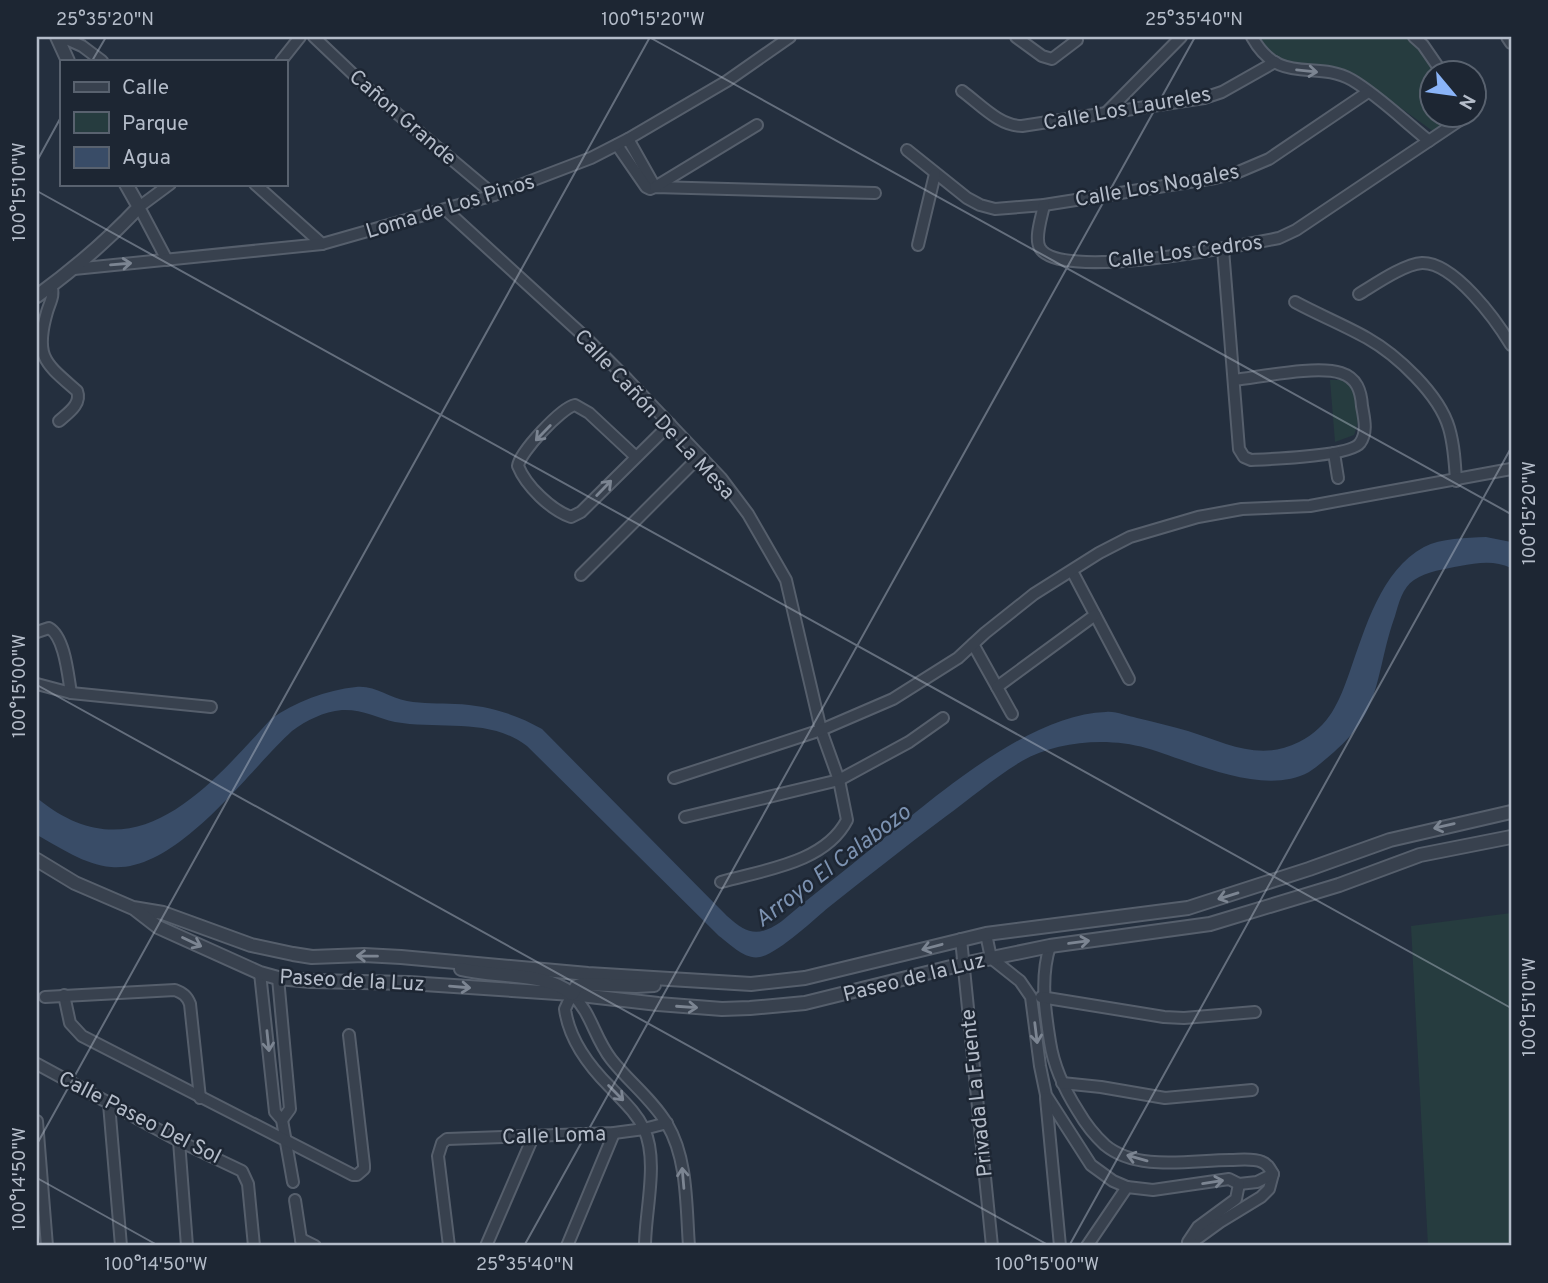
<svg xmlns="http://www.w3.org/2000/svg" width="1548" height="1283" font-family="Overpass,sans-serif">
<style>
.green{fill:#263c3f}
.water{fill:#394c67}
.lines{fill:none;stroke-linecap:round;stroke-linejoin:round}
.minor-casing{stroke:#565f6c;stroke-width:14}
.tertiary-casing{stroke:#565f6c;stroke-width:16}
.minor{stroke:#38414e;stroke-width:10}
.tertiary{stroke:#38414e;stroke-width:12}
.oneway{stroke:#7c8592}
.ticks{fill:none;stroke:#b4bcc9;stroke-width:2;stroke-opacity:0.45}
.labels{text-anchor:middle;stroke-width:5;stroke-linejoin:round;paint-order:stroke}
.street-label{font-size:21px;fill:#b4bcc9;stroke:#1d2633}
.water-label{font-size:23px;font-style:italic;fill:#7c92b1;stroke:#1d2633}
.neatline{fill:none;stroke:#b4bcc9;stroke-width:2.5}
.ticks-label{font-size:18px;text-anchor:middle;fill:#b4bcc9}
</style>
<rect width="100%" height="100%" fill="#242f3e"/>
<g class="green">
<polygon points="1257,37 1408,37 1420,48 1438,73 1432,74 1432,116 1454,116 1434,132 1351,72 1292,64 1270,53"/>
<path d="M1330,380H1345L1356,390C1359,407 1360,420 1354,435L1335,442Z"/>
<polygon points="1511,913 1511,1246 1428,1246 1411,926"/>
</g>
<path class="water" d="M1486,537L1511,542V568C1494,560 1478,563 1460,566C1445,569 1427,571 1414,580C1402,588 1399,603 1395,616C1375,672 1383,710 1334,752C1326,759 1318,766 1309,772C1263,797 1191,761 1146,748C1108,737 1056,741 1022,761C995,777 971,798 945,817C906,846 867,877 829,907C813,920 779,953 760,957C745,960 731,945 719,936L527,746C489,717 440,730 395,722C377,718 362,709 342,710C323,712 307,720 292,731C247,772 177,873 111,867C85,865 59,847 37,835V798C134,878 207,789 271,719C295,702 326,690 356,687C375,685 389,698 407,701C423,704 439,703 455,704C486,705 516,714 542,729L727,916C747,934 758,938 782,921C811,896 842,873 872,848C931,800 1028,714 1106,712C1116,711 1127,716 1137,718C1154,722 1171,726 1188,731C1226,743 1260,762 1299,742C1330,726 1339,702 1350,671C1365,629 1381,570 1424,547C1441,538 1466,538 1486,537Z"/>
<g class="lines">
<defs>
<g id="minor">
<polyline points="62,37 82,46 102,61"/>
<polyline points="314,37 375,95 494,195"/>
<polyline points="1016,37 1042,56 1052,59 1077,40"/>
<path d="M1252,37C1280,87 1315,59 1352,80C1379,96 1404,121 1429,141"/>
<polyline points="1414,37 1423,45 1443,74"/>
<polyline points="1507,37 1511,43"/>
<polyline points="281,61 300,37"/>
<path d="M962,91C980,104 999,126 1022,126L1204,98L1222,92L1275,62"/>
<polyline points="1106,113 1181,37"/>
<polyline points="628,139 655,187"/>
<polyline points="617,145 646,187 650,189 655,187 875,193"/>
<polyline points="907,150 967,198 980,205 995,209 1044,205 1215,178 1236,173 1269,159 1368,92"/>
<polyline points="255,184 322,244"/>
<polyline points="655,187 757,125"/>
<path d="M1044,205C1042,216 1034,238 1040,248C1060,282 1242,245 1279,238L1296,230L1460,120L1463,116"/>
<path d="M446,210L586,338L627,379L721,478L748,514L786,580L821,730L839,780L847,820C825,863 763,870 721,882"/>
<polyline points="918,245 935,174"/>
<path d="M1223,249L1239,449L1244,457L1251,460C1271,459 1351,456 1360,443C1368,432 1364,418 1362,406C1361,391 1357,378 1341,373C1317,365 1261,377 1234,380"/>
<polyline points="167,260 139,207 170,184"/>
<polyline points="74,269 322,244 494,195 591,158 628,139 727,81 790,37"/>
<path d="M51,285C55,295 50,302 47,312C34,357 45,363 77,391C82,404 68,413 59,421"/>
<path d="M1359,294C1374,285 1404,264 1422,263C1454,262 1496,320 1511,345"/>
<path d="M1295,302C1319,315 1344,325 1367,338C1397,355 1439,394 1449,428C1454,445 1455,463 1456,481"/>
<polyline points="1334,453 1338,478"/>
<path d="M635,456L589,413L575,405C561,408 520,452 518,466C526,486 551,510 571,517L581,512L670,424"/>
<polyline points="1072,571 1129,679"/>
<polyline points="581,575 700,456"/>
<path d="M37,632L49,628C65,637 68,676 71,693"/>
<polyline points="973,644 1012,714"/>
<polyline points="37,684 71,693 211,707"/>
<polyline points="997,687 1095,615"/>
<polyline points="674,778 821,730 893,699 958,658 985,633 1034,594 1099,553 1130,537 1198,517 1242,509 1310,506 1511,469"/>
<polyline points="685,817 839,780 909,742 943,718"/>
<polyline points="986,934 991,958 1020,981 1031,997 1040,1066 1046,1095 1091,1165 1113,1181 1127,1187 1153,1190 1229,1179 1239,1184"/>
<polyline points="961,939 992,1246"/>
<path d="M1050,946C1040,977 1045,1011 1050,1042C1054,1068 1064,1089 1078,1111C1085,1123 1094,1135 1105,1145C1137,1172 1192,1160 1230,1160C1240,1160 1253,1158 1262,1162C1268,1164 1270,1169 1273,1174L1269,1189L1261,1197L1220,1222L1187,1246"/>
<polyline points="260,973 275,1112 282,1120 293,1182"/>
<polyline points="278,978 290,1109 282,1120"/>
<polyline points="64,995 70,1023 82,1036 353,1175 357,1175 364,1169 364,1165 349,1035"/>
<path d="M45,997L175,990C183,993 187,996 190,1004L200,1098"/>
<polyline points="1041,997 1164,1017 1184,1018 1255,1012"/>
<polyline points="37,1064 179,1141 242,1171 248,1184 254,1246"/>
<polyline points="1062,1083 1101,1087 1165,1098 1252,1090"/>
<polyline points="1046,1098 1060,1246"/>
<polyline points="109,1104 121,1246"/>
<polyline points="37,1121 47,1246"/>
<polyline points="179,1141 187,1246"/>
<polyline points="1239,1184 1257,1182 1273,1174"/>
<polyline points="295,1200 302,1246"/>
<polyline points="301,1239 315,1246"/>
<polyline points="1188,1242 1198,1227 1236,1199 1239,1184"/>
<polyline points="449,1246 438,1156 442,1143 447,1139 614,1133 644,1129 667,1123"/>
<polyline points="486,1246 533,1137"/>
<polyline points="567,1246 614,1133"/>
<path d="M645,1246C645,1211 659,1161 644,1129C636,1112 622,1100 610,1087C589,1066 569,1040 565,1009L572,994C592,1014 594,1037 611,1059C628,1081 653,1100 667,1124C688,1159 686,1207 689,1246"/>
<polyline points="1087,1246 1127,1187"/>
</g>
<g id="tertiary">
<polyline points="57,37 68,61"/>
<path d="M37,296C74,269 107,241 139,207L126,184"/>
<polyline points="37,860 75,883 133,908 163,913 251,945 293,954 312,957 364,955 401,957 588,974 751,984 805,978 986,934 1188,908 1309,869 1390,840 1511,812"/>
<polyline points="136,910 158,927 260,973 278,978 311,981 409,983 572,994 658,1004 722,1009 750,1008 805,1003 963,964 1050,946 1210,924 1339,885 1420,855 1511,837"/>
<path d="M461,969C497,978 543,971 572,994L577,986L584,984L636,986L654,985"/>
</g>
</defs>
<use href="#minor" class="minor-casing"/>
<use href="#tertiary" class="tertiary-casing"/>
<use href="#minor" class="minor"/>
<use href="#tertiary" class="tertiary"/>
</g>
<defs><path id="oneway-shaft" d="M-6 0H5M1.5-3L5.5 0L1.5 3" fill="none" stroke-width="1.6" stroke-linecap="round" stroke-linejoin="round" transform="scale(1.75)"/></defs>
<g class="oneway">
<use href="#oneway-shaft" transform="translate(1307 71) rotate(6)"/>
<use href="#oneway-shaft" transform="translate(121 264) rotate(-5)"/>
<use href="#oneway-shaft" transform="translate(543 433) rotate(134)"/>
<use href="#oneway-shaft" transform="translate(604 488) rotate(-46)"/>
<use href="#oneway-shaft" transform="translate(1444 826) rotate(167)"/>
<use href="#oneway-shaft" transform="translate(1228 896) rotate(163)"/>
<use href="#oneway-shaft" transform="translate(192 942) rotate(25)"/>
<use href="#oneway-shaft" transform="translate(1079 942) rotate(-8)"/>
<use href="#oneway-shaft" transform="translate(932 947) rotate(165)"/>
<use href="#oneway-shaft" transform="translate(367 956) rotate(-179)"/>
<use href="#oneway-shaft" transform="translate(460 987) rotate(5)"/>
<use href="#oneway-shaft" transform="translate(687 1007) rotate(4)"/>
<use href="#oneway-shaft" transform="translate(1036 1033) rotate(83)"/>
<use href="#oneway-shaft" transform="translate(268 1041) rotate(84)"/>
<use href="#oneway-shaft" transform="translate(616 1093) rotate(45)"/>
<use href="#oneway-shaft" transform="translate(1137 1158) rotate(-164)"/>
<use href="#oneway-shaft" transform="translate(683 1178) rotate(-95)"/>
<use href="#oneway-shaft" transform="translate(1213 1182) rotate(-9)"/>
</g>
<path class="ticks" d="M649,37L1511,514M92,61L106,37M37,161L61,117M37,191L1511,1008M37,685L1050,1246M37,1144L650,37M37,1178L159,1246M524,1246L1195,37M1069,1246L1511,448"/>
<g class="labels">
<g class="street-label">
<text transform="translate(1127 108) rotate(-10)" y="7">Calle Los Laureles</text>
<text transform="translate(403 117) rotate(41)" y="7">Cañon Grande</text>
<text transform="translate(1157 185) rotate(-10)" y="7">Calle Los Nogales</text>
<text transform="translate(450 206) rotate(-17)" y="7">Loma de Los Pinos</text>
<text transform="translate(1185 251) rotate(-7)" y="7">Calle Los Cedros</text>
<text transform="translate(655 414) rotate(47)" y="7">Calle Cañón De La Mesa</text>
<text transform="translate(914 977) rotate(-14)" y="7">Paseo de la Luz</text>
<text transform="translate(352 980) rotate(3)" y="7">Paseo de la Luz</text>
<text transform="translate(976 1093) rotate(-96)" y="7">Privada La Fuente</text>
<text transform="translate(140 1117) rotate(27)" y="7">Calle Paseo Del Sol</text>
<text transform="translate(554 1135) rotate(-2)" y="7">Calle Loma</text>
</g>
<g class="water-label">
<text transform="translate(832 865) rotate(-37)" y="8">Arroyo El Calabozo</text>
</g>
</g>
<rect width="1548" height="1283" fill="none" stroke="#1d2633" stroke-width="77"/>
<rect x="60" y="60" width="228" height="126" fill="#1d2633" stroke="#59626f" stroke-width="2"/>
<rect x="74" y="82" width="35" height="10" fill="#38414e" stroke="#59626f" stroke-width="2"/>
<text x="122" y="94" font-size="21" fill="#b4bcc9">Calle</text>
<rect x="74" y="112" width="35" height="21" fill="#263c3f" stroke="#59626f" stroke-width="2"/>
<text x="122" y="130" font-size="21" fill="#b4bcc9">Parque</text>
<rect x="74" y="147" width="35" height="21" fill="#394c67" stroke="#59626f" stroke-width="2"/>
<text x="122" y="164" font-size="21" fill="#b4bcc9">Agua</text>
<g transform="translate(1453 94) rotate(119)"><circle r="33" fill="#1d2633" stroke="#59626f" stroke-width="2"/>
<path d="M0-5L12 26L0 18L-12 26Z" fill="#8ab4f8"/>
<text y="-10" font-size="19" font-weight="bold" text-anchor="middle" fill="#b4bcc9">N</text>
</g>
<rect x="38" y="38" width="1472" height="1206" class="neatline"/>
<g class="ticks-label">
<text x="105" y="25">25°35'20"N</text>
<text x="653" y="25">100°15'20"W</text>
<text x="1194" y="25">25°35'40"N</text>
<text transform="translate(19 192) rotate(-90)" y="6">100°15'10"W</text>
<text transform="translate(1529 513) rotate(-90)" y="6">100°15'20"W</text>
<text transform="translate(19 686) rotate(-90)" y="6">100°15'00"W</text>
<text transform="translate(1529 1007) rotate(-90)" y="6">100°15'10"W</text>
<text transform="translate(19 1179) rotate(-90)" y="6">100°14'50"W</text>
<text x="156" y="1270">100°14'50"W</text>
<text x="525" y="1270">25°35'40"N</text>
<text x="1047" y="1270">100°15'00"W</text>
</g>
</svg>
